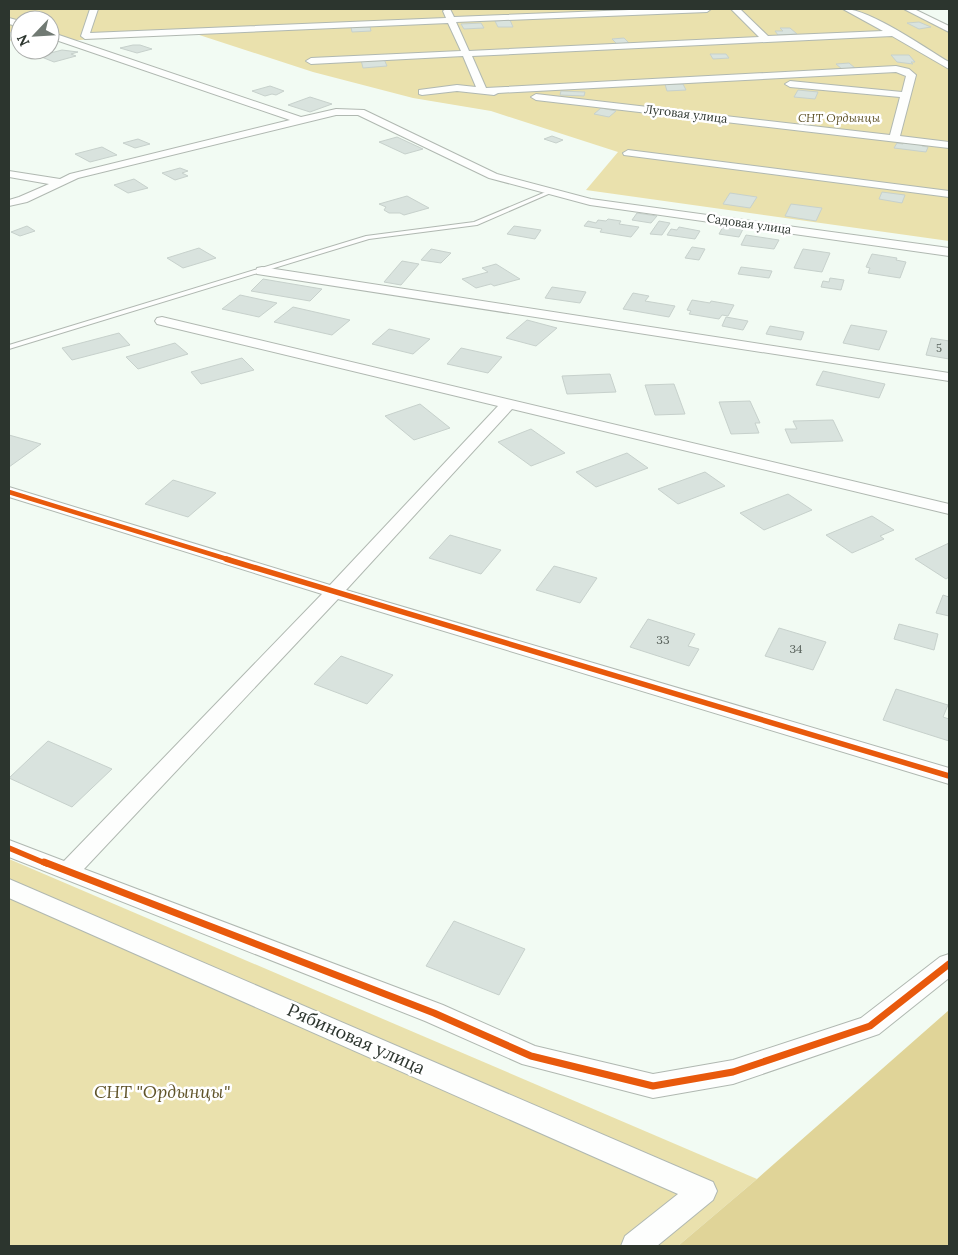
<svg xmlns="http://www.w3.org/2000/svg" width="958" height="1255" font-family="Lora,serif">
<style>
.green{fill:#eae1ad}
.forest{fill:#e0d498}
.building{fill:#d9e3de;stroke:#c7d1cc}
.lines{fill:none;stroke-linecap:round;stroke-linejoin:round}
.lane-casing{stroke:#b0b8b1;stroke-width:2}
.street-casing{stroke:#b0b8b1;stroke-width:2}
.lane{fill:#fdfefd;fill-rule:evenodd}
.street{fill:#fdfefd;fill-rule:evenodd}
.cycleway-far2-casing{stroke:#fff;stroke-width:7}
.cycleway-far1-casing{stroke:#fff;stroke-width:9}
.cycleway-casing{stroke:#fff;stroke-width:10}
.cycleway-far2{stroke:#e8590c;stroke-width:4.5}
.cycleway-far1{stroke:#e8590c;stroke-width:5.5}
.cycleway{stroke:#e8590c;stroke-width:7}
.labels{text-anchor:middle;stroke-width:5;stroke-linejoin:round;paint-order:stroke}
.far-number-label{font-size:11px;fill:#57605a}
.far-street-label{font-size:12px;fill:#2c352e;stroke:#fff}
.far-park-label{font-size:12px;font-style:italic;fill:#60542a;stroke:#fff}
.number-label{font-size:12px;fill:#57605a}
.near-street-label{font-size:18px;fill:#2c352e;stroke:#fff}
.near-park-label{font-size:18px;font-style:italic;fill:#60542a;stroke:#fff}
</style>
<rect width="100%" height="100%" fill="#f2fbf3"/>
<g class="green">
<polygon points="9,9 903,9 949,32 949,241 586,190 618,152 491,111 413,98 313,72 187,31 68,41 50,34 50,20 20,20 20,39 9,41"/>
<polygon points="9,859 757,1179 678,1246 9,1246"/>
</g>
<polygon class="forest" points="949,1010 949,1246 678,1246 757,1179"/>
<g class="building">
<polygon points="510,20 513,27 498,27 495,21"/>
<polygon points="919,22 931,27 919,29 907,23"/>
<polygon points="481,23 484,28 464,29 461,24"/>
<polygon points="351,27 370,27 371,31 352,32"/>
<polygon points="780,28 790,28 797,34 778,35 775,31 783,31"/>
<polygon points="14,32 20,35 20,37 9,40 9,33"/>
<polygon points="624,38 629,43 617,44 612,39"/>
<polygon points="133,45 140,45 152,49 137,53 120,48"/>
<polygon points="62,50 78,52 71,54 76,56 54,62 39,56"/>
<polygon points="710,54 726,54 729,58 713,59"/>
<polygon points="891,55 909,55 915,62 911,62 913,64 897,62"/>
<polygon points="384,59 387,66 363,68 361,60"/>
<polygon points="849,63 855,68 842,69 836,64"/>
<polygon points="665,84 683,84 686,90 667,91"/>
<polygon points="270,86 284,91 276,95 272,94 265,96 252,91"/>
<polygon points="798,90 818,92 815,99 794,97"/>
<polygon points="561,91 585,92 584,96 560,95"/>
<polygon points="310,97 332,104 310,112 288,105"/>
<polygon points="601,108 616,111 609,117 594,114"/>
<polygon points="552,136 563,140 556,143 544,139"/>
<polygon points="397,137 423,149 405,154 379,142"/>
<polygon points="138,139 150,144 135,148 123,143"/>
<polygon points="903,142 922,145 922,146 928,147 926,152 894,148 897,143 903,144"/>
<polygon points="102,147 117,155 90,162 75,154"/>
<polygon points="180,168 188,171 182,173 188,176 175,180 162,173"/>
<polygon points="134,179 148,188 128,193 114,185"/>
<polygon points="882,192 905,195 902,203 879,199"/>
<polygon points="730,193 757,197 750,208 723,204"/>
<polygon points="407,196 429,208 404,215 400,213 389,213 384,210 386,207 379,204"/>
<polygon points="791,204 822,208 816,221 785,216"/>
<polygon points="637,213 657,216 651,223 632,220"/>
<polygon points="608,219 621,221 619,224 639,227 631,237 600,232 602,229 584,226 588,221 596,223 598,220 606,221"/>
<polygon points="659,221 670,223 662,235 650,234"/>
<polygon points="724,225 744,227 739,237 719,234"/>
<polygon points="27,226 35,231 20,236 11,232"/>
<polygon points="514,226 541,230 535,239 507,234"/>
<polygon points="679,227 700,231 695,239 667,235 671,229 677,230"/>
<polygon points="746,235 779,240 774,249 741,245"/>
<polygon points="692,247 705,249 699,260 685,258"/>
<polygon points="199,248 216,258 183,268 167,258"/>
<polygon points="431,249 451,253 441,263 421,260"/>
<polygon points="803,249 830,253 822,272 794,268"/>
<polygon points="872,254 897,258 896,260 906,262 900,278 868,273 870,268 866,267"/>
<polygon points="402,261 419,264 401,285 384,282"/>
<polygon points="496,264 520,279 494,286 491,284 476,288 462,279 488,272 482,268"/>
<polygon points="741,267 772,271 769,278 738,274"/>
<polygon points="830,278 844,280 841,290 821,287 823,281 829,282"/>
<polygon points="263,279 322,289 310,301 251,291"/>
<polygon points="552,287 586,292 580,303 545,298"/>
<polygon points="633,293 649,296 645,301 675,306 669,317 623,309"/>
<polygon points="240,295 277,303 259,317 222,309"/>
<polygon points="692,300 710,303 711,301 734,305 728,316 722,315 719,319 689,314 691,311 687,310"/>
<polygon points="293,307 350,320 332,335 274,322"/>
<polygon points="726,317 748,321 743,330 722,326"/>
<polygon points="527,320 557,328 536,346 506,338"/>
<polygon points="851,325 887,331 879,350 843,343"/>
<polygon points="770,326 804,332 801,340 766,334"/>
<polygon points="389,329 430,339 413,354 372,344"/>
<polygon points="119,333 130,345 72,360 62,348"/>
<polygon points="931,338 949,341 949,359 926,355"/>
<polygon points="175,343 188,354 138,369 126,357"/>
<polygon points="461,348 502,357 488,373 447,364"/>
<polygon points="242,358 254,370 201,384 191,372"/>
<polygon points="823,371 885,384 879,398 816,385"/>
<polygon points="610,374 616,392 567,394 562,376"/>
<polygon points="674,384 685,414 655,415 645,385"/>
<polygon points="750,401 760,423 755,423 759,433 731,434 719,402"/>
<polygon points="420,404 450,428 414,440 385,416"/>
<polygon points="833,420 843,441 791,443 785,429 797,429 793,421"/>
<polygon points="531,429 565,453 531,466 498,442"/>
<polygon points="9,435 41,444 9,467"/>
<polygon points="627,453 648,468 596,487 576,472"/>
<polygon points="705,472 725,486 678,504 658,489"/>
<polygon points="173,480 216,493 188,517 145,504"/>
<polygon points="788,494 812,510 764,530 740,513"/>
<polygon points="872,516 894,530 880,536 884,539 852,553 826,535"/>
<polygon points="450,535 501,550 481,574 429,558"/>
<polygon points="949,543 949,577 946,579 915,559"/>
<polygon points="554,566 597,578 580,603 536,590"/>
<polygon points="943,595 949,597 949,616 936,613"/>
<polygon points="648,619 695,634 688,646 699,649 689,666 630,647"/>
<polygon points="899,624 938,634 934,650 894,639"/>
<polygon points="779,628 826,642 813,670 765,656"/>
<polygon points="341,656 393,675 367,704 314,684"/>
<polygon points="896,689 948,705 943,717 949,719 949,741 883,720"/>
<polygon points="48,741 112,769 72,807 9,778"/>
<polygon points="454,921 525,949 499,995 426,966"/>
</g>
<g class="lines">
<defs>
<polygon id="lane" points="548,191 553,192 477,225 369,239 9,349 9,345 366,236 474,222"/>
<g id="street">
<path d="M90,9H98L90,33L446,18L443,11L446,9H450L454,17L655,9H711L707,12L456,22L469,51L759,37L731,9H740L768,36L883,31L843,9C867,7 927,49 949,62V69L892,36L472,56L486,88L896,66L909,69L916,75L900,136L949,142V148L536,100L531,97L536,94L890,135L900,97L790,87L785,84L790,81L902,92L906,76L896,72L498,93L494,95L457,91L422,95L419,94V90L457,85L476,87L463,56L311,64L306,61L311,58L461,51L448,23L85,39L81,36Z"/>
<polygon points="904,9 914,9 949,26 949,32"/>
<polygon points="9,18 20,21 20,27 9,24"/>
<polygon points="50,32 301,117 336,109 364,110 497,174 591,199 949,248 949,256 590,205 489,178 358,115 336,115 78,178 27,202 9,206 9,200 19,197 49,184 9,177 9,171 60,179 70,174 290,120 50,38"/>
<polygon points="628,150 949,191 949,197 624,155 623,153"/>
<polygon points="262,267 949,373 949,381 257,274 256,271 257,268"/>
<polygon points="162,317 949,504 949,514 512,409 346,590 949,768 949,784 338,599 84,869 443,1005 535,1046 653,1074 733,1060 861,1018 940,957 949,954 949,978 879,1034 733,1084 653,1098 522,1064 425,1021 9,857 9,840 64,861 322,594 9,497 9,487 330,585 498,406 157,324 155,321 157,318"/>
<polygon points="9,879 713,1182 717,1191 713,1200 657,1246 621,1246 625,1236 678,1194 9,898"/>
</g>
</defs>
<use href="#lane" class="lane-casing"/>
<use href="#street" class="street-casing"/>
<use href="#lane" class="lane"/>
<use href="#street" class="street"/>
<defs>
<polyline id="cycleway-far2" points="9,492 230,560"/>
<g id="cycleway-far1">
<polyline points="226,559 949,776"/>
<polyline points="9,848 47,864"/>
</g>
<polyline id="cycleway" points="44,862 434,1013 531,1056 653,1086 733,1072 870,1026 949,964"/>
</defs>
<use href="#cycleway-far2" class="cycleway-far2-casing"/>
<use href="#cycleway-far1" class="cycleway-far1-casing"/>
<use href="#cycleway" class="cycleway-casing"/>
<use href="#cycleway-far2" class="cycleway-far2"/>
<use href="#cycleway-far1" class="cycleway-far1"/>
<use href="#cycleway" class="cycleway"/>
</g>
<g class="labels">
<g class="far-number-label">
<text x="939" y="352">5</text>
</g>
<g class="far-street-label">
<text transform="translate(686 114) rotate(7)" y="4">Луговая улица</text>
<text transform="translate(749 224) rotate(8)" y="4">Садовая улица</text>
</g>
<g class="far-park-label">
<text x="839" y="122">СНТ Ордынцы</text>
</g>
<g class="number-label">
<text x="663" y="644">33</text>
<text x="796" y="653">34</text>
</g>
<g class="near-street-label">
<text transform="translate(356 1039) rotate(24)" y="6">Рябиновая улица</text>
</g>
<g class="near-park-label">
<text x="162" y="1098">СНТ "Ордынцы"</text>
</g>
</g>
<rect width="958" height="1255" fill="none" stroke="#2c352e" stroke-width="20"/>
<g transform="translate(35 35) rotate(245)"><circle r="24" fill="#ffffff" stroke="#abaeab"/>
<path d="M0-4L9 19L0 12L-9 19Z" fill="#717a73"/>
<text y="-8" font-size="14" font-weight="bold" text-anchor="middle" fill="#2c352e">N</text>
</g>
</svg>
